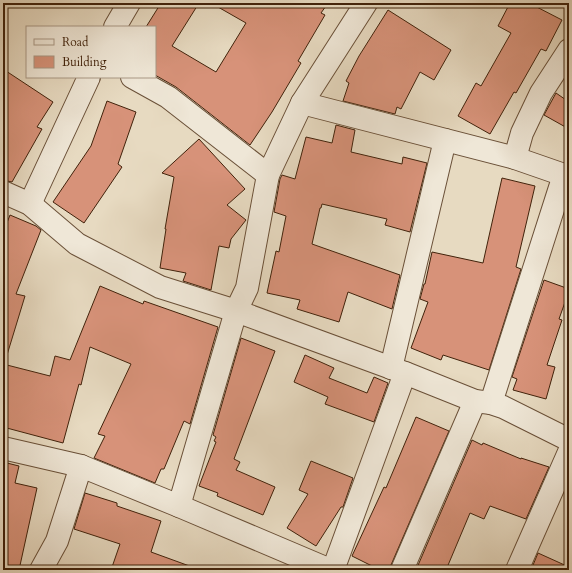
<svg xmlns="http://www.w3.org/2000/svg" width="572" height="573" font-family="Cardo,serif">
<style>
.building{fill:#d79279;stroke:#41220b}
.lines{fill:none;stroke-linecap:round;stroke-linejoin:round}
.minor-casing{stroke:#6a5038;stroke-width:24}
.minor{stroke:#efe7d7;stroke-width:22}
</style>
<rect width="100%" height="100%" fill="#e7dac1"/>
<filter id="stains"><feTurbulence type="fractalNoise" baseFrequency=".005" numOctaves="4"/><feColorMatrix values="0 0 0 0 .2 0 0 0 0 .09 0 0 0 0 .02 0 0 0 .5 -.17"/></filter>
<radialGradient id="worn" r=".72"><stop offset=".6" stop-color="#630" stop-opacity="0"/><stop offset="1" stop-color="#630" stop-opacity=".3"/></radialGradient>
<g class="building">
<polygon points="161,3 199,3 172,46 216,72 246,23 211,3 328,3 321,13 325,15 298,61 301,63 272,112 250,145 176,87 155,75 155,27 146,27"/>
<polygon points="510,3 529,3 562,20 546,51 541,49 516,93 514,92 490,134 458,116 476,83 481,86 511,33 498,26"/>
<polygon points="388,10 451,50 434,80 420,72 401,109 397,107 395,114 343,101 349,83 346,81 359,56"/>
<polygon points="3,69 53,102 37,127 42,129 12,182 3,180"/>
<polygon points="556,93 569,102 569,129 544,115"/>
<polygon points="107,101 136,112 118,164 122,167 84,223 53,202 91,146"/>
<polygon points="336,125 355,130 351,152 402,164 403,157 427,163 410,232 385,225 387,219 322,204 321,208 320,208 312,244 400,275 392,309 348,292 339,322 297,309 300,300 267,293 276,251 279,252 286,216 274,212 280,179 282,175 295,179 306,137 332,143"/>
<polygon points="199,139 245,189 227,205 246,220 231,239 229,248 219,246 211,290 183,281 186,273 160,268 166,229 165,229 174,177 162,173"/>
<polygon points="502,178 535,186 516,267 521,269 489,370 443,355 441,360 411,348 428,302 420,299 424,284 425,284 432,252 483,263"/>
<polygon points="10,215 36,226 41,230 16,294 25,296 7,355 3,355 3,233"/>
<polygon points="544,280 569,289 569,291 559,319 562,320 547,365 555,367 546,399 513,390 517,379 512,377"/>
<polygon points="100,286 143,304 144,301 218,327 190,424 184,421 164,469 161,469 155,483 94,458 105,436 98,434 131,364 90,347 81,385 79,384 63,443 3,427 3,364 50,376 55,356 70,360"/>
<polygon points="241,338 275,351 234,459 240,462 236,470 275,487 263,515 217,496 218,493 199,486 216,442 214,441 216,437 213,435"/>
<polygon points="305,355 334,368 329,378 367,393 374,377 388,383 374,422 325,404 328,397 294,382"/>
<polygon points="416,417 449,431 391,565 390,570 380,570 352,556 384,487 386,488"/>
<polygon points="472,440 482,445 483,443 521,459 521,458 549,467 526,519 490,506 484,519 470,513 446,570 416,570"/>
<polygon points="311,461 353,478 343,507 341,507 316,546 287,528 308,494 299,490"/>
<polygon points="3,462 19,466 15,483 37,488 19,570 3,570"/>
<polygon points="85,493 117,503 117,506 161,521 151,552 195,568 194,570 111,570 120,544 74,529"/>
<polygon points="538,553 569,567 569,570 531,570"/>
</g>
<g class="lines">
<defs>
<g id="minor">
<polyline points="115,27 129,3"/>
<polyline points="132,77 168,97 268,175"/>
<polyline points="302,103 515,158 564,175 569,176"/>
<polyline points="515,158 522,133 541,93 569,50"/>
<polyline points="3,192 30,204 77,244 160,287 236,311 405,373 475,401 491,403 503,407 569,440"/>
<polyline points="30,204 89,77"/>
<polyline points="391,368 445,140"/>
<polyline points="491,403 564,175"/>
<polyline points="3,448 81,466 179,506 330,570"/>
<polyline points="179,506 236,311 247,288 268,175 302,103 366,3"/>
<polyline points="41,570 57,541 81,466"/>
<polyline points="333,570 405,373"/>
<polyline points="402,570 475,401"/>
<polyline points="517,570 569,452"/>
</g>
</defs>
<use href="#minor" class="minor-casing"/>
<use href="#minor" class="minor"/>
</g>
<rect width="572" height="573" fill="none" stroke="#e7dac1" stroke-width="16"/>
<rect x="4" y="4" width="564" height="565" fill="none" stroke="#41220b" stroke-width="2"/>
<rect x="8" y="8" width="556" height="557" fill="none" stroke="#41220b"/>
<rect x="26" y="26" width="130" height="52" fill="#efe7d7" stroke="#a99885"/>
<rect x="34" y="39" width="20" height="6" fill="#efe7d7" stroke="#a99885"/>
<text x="62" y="46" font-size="12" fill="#41220b">Road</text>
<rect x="34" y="56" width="20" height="12" fill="#d79279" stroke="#a99885"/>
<text x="62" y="66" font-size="12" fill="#41220b">Building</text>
<rect width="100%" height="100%" filter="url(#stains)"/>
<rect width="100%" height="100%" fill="url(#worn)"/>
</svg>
